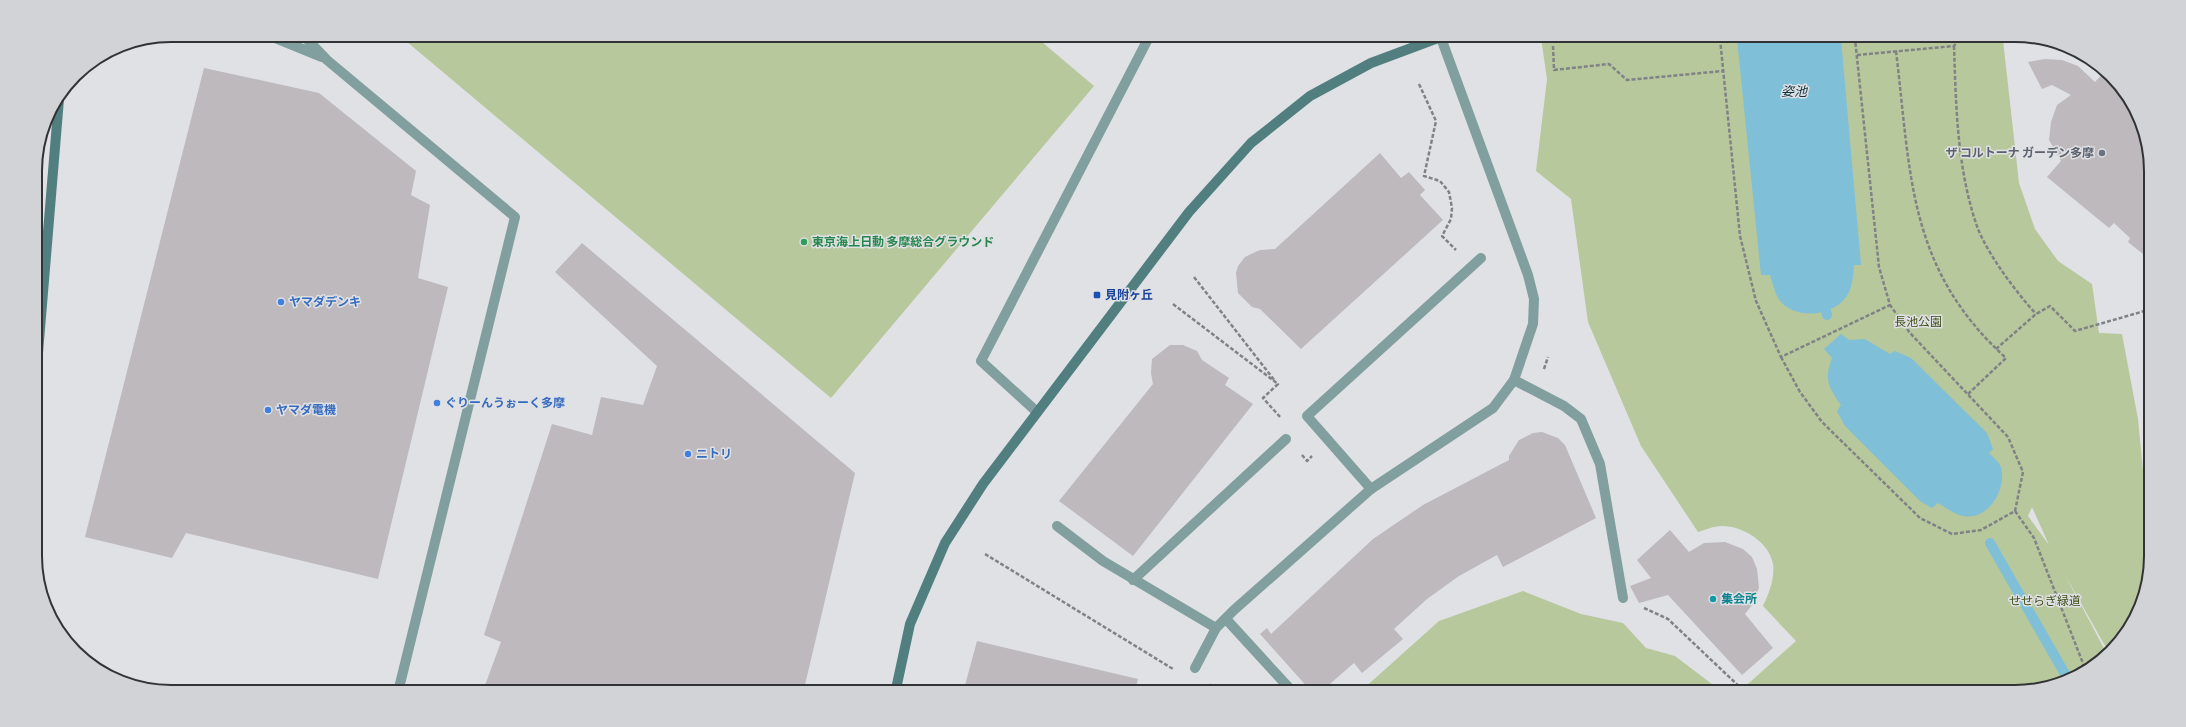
<svg xmlns="http://www.w3.org/2000/svg" width="2186" height="727" font-family="Commissioner,'Noto Sans JP',sans-serif">
<style>
.green{fill:#b7c89d;fill-rule:evenodd}
.water{fill:#7fbfd7}
.pier{fill:#e0e1e5}
.lines{fill:none;stroke-linecap:round;stroke-linejoin:round}
.stream{stroke:#7fbfd7;stroke-width:10}
.building{fill:#bdb9bc}
.path{stroke:#818285;stroke-width:2.5;stroke-dasharray:4 2;stroke-linecap:butt}
.lane{stroke:#819f9f;stroke-width:10}
.secondary{stroke:#517f7f;stroke-width:10}
.worship-dot{fill:#6b7280;stroke:#e0e1e5;stroke-width:1.5}
.leisure-dot{fill:#2e9e5b;stroke:#e0e1e5;stroke-width:1.5}
.transit-dot{fill:#1a4fb4;stroke:#e0e1e5;stroke-width:1.5}
.shop-dot{fill:#3f7fe0;stroke:#e0e1e5;stroke-width:1.5}
.culture-dot{fill:#0f9aa8;stroke:#e0e1e5;stroke-width:1.5}
.labels{text-anchor:middle;stroke-width:3;stroke-linejoin:round;paint-order:stroke}
.worship-label{font-size:12px;font-weight:bold;fill:#5b616d;stroke:#e0e1e5;text-anchor:end}
.leisure-label{font-size:12px;font-weight:bold;fill:#27864d;stroke:#e0e1e5;text-anchor:start}
.transit-label{font-size:12px;font-weight:bold;fill:#164399;stroke:#e0e1e5;text-anchor:start}
.shop-label{font-size:12px;font-weight:bold;fill:#366cbe;stroke:#e0e1e5;text-anchor:start}
.park-label{font-size:12px;fill:#3d4f16;stroke:#e0e1e5}
.culture-label{font-size:12px;font-weight:bold;fill:#0d838f;stroke:#e0e1e5;text-anchor:start}
.water-label{font-size:13px;font-style:italic;fill:#0f2f3a;stroke:#e0e1e5}
.rim{fill:none;stroke:#323335;stroke-width:2}
</style>
<rect width="100%" height="100%" fill="#e0e1e5"/>
<g class="green">
<polygon points="400,36 1036,37 1094,86 831,398"/>
<path d="M1541,38L2003,40L2019,183L2035,229L2058,261L2092,284L2099,333L2122,334L2138,419L2147,512L2146,592L2128,632L2109,653L2064,573L2107,654C2084,679 2056,684 2024,692L1740,691L1796,641L1763,606C1769,593 1775,578 1773,564C1769,542 1743,526 1722,526C1714,526 1705,530 1698,532L1641,446L1588,322L1571,199L1536,171L1547,79ZM2032,507L2049,545L2028,516Z"/>
<polygon points="1523,591 1581,614 1623,623 1646,648 1675,656 1721,691 1362,690 1439,621"/>
</g>
<g class="water">
<path d="M1737,39H1841L1861,265H1854C1853,274 1853,284 1849,292C1838,315 1800,321 1782,303C1775,296 1773,284 1770,275H1761Z"/>
<path d="M1841,334L1849,340L1865,339L1890,354L1895,351L1911,358L1987,433L1993,449L1989,453C1993,457 1999,462 2001,467C2007,488 1989,521 1963,516C1954,514 1946,508 1938,503L1932,508L1920,501L1845,426L1837,411L1841,405C1828,387 1824,379 1832,358L1824,349Z"/>
</g>
<polygon class="pier" points="1735,39 1773,39 1735,42"/>
<g class="lines">
<g class="stream">
<polyline points="1826,311 1827,315"/>
<polyline points="1990,543 2069,681"/>
</g>
</g>
<g class="building">
<polygon points="2045,59 2062,60 2078,66 2095,82 2105,71 2117,81 2148,144 2148,258 2128,242 2130,238 2114,223 2109,228 2047,177 2061,161 2049,140 2051,122 2057,105 2071,95 2052,85 2042,89 2028,62"/>
<polygon points="204,68 319,93 416,171 411,195 430,205 418,278 448,287 378,579 186,533 172,558 85,537"/>
<polygon points="1380,153 1401,178 1409,172 1425,190 1420,195 1443,220 1301,349 1260,309 1252,307 1238,293 1236,273 1238,266 1245,257 1253,253 1260,250 1275,249"/>
<polygon points="582,243 855,473 804,689 484,688 501,642 484,635 552,424 592,435 601,397 643,405 657,366 555,272"/>
<polygon points="1170,345 1183,345 1197,351 1202,360 1229,378 1225,385 1253,404 1133,556 1059,501 1153,384 1151,373 1152,359"/>
<polygon points="1542,432 1558,438 1565,445 1596,518 1503,567 1497,555 1459,576 1427,599 1394,629 1403,639 1362,673 1354,663 1323,690 1310,690 1260,634 1267,628 1271,634 1373,539 1423,505 1509,460 1509,456 1519,440 1533,433"/>
<polygon points="1670,530 1689,552 1704,543 1725,542 1743,549 1752,557 1757,569 1759,588 1752,605 1745,614 1773,648 1742,675 1668,595 1639,603 1630,586 1651,578 1637,560"/>
<polygon points="977,641 1138,679 1135,690 964,689"/>
</g>
<g class="lines">
<g class="path">
<polyline points="1720,39 1740,236 1756,301 1781,357 1890,305 1879,267 1855,39"/>
<polyline points="1553,46 1554,70 1609,64 1627,80 1723,71"/>
<path d="M1954,46C1956,106 1957,171 1978,229C1989,256 2016,292 2036,314"/>
<path d="M1896,51C1911,174 1907,268 2006,358L1968,394"/>
<polyline points="1857,55 1954,46 1959,39"/>
<polyline points="1419,84 1436,121 1424,176 1440,181 1449,192 1452,208 1451,219 1442,236 1456,250"/>
<polyline points="1194,277 1275,381"/>
<polyline points="1173,304 1278,384 1263,398 1281,418"/>
<polyline points="1996,349 2036,314 2050,306 2075,331 2148,310"/>
<polyline points="1781,357 1800,392 1822,422 1920,518 1952,534 1981,530 2015,511 2023,472 2008,437 1910,333 1890,305"/>
<polyline points="1544,369 1548,357"/>
<polyline points="1302,455 1307,461 1312,456"/>
<polyline points="2015,511 2034,538 2086,671"/>
<polyline points="985,554 1173,669"/>
<polyline points="1644,608 1668,619 1744,691"/>
<polyline points="1209,690 1211,684"/>
</g>
<g class="lane">
<polyline points="268,35 322,57"/>
<polyline points="303,35 327,60 515,217 399,688"/>
<polyline points="1441,38 1528,275 1534,299 1533,324 1514,380 1564,406 1581,419 1600,464 1623,598"/>
<polyline points="1037,412 981,361 1149,37"/>
<polyline points="1371,489 1307,416 1481,258"/>
<polyline points="1057,526 1103,561 1216,628"/>
<polyline points="1133,580 1286,439"/>
<polyline points="1226,619 1291,690"/>
<polyline points="1195,668 1216,628 1234,610 1371,489 1493,408 1514,380"/>
</g>
<g class="secondary">
<polyline points="36,377 59,99"/>
<polyline points="896,689 910,624 945,543 983,484 1189,212 1251,143 1310,96 1371,63 1438,38"/>
</g>
</g>
<circle class="worship-dot" cx="2102" cy="153" r="4"/>
<circle class="leisure-dot" cx="804" cy="242" r="4"/>
<rect class="transit-dot" x="1093" y="291" width="8" height="8" rx="2"/>
<g class="shop-dot">
<circle cx="281" cy="302" r="4"/>
<circle cx="437" cy="403" r="4"/>
<circle cx="268" cy="410" r="4"/>
<circle cx="688" cy="454" r="4"/>
</g>
<circle class="culture-dot" cx="1713" cy="599" r="4"/>
<g class="labels">
<g class="worship-label">
<text x="2094" y="157">ザ コルトーナ ガーデン多摩</text>
</g>
<g class="leisure-label">
<text x="812" y="246">東京海上日動 多摩総合グラウンド</text>
</g>
<g class="transit-label">
<text x="1105" y="299">見附ヶ丘</text>
</g>
<g class="shop-label">
<text x="289" y="306">ヤマダデンキ</text>
<text x="445" y="407">ぐりーんうぉーく多摩</text>
<text x="276" y="414">ヤマダ電機</text>
<text x="696" y="458">ニトリ</text>
</g>
<g class="park-label">
<text x="1918" y="326">長池公園</text>
<text x="2045" y="605">せせらぎ緑道</text>
</g>
<g class="culture-label">
<text x="1721" y="603">集会所</text>
</g>
<g class="water-label">
<text x="1794" y="96">姿池</text>
</g>
</g>
<path d="M0 0H2186V727H0ZM171 42H2015A129 129 0 0 1 2144 171V556A129 129 0 0 1 2015 685H171A129 129 0 0 1 42 556V171A129 129 0 0 1 171 42Z" fill="#d2d3d7" fill-rule="evenodd"/>
<path class="rim" d="M171 42H2015A129 129 0 0 1 2144 171V556A129 129 0 0 1 2015 685H171A129 129 0 0 1 42 556V171A129 129 0 0 1 171 42Z"/>
</svg>
